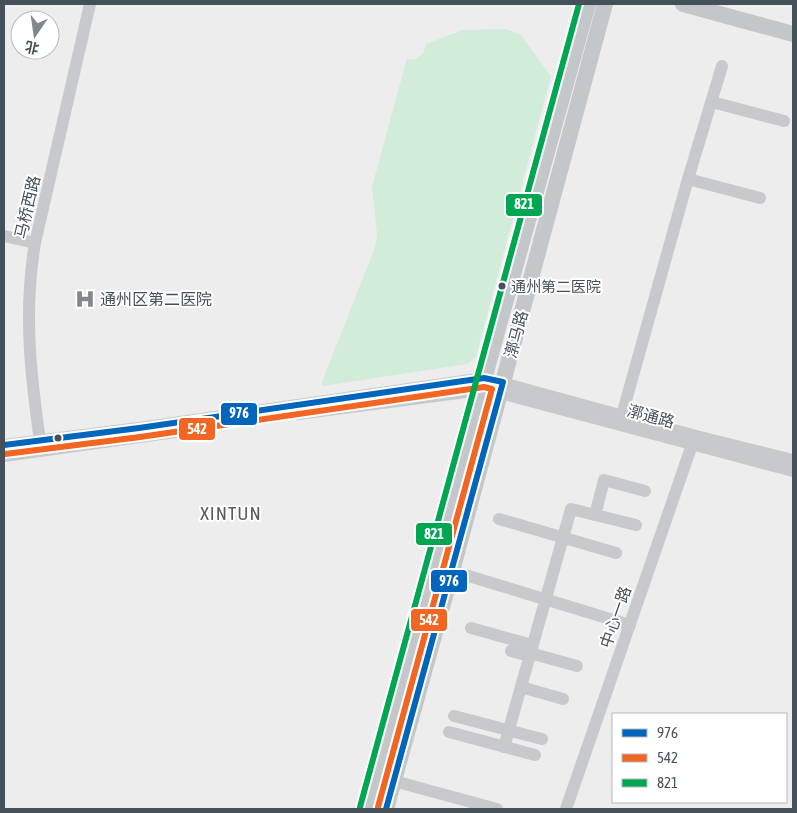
<svg xmlns="http://www.w3.org/2000/svg" width="797" height="813" font-family="'Asap Condensed','Noto Sans SC',sans-serif">
<style>
.green{fill:#d2ecda}
.lines{fill:none;stroke-linecap:round;stroke-linejoin:round}
.minor{stroke:#c7c9cc;stroke-width:12}
.major{stroke:#c4c7ca;stroke-width:16}
.bus-1-casing{stroke:#fff;stroke-width:10}
.bus-2-casing{stroke:#fff;stroke-width:10}
.bus-3-casing{stroke:#fff;stroke-width:10}
.bus-1{stroke:#0065bd;stroke-width:6}
.bus-2{stroke:#f26522;stroke-width:6}
.bus-3{stroke:#00a651;stroke-width:6}
.bus-dot{fill:#455159;stroke:#fff;stroke-width:2}
.labels{text-anchor:middle;stroke-width:4;stroke-linejoin:round;paint-order:stroke}
.bus-label{font-size:15px;fill:#455159;stroke:#fff;text-anchor:start}
.street-label{font-size:16px;fill:#455159;stroke:#fff}
.poi-label{font-size:16px;fill:#455159;stroke:#fff;text-anchor:start}
.quarter-label{font-size:19px;letter-spacing:1px;fill:#595d61;stroke:#fff}
.line-badge{stroke:#fff;stroke-width:2}
.badge-label{font-size:14px;text-anchor:middle;font-weight:bold;fill:#fff}
</style>
<rect width="100%" height="100%" fill="#eeeded"/>
<polygon class="green" points="505,29 520,34 551,76 476,357 467,364 323,386 322,382 375,247 377,234 372,187 407,58 413,60 423,54 426,44 462,30"/>
<g class="lines">
<g class="minor">
<polyline points="712,102 784,121"/>
<polyline points="688,179 760,198"/>
<polyline points="4,236 35,243"/>
<polyline points="298,414 481,390 500,393 793,471"/>
<polyline points="622,415 688,179 722,66"/>
<polyline points="4,445 139,428 484,378 696,436 793,460"/>
<path d="M41,449C31,377 23,315 35,243L90,4"/>
<polyline points="4,456 204,428"/>
<polyline points="595,515 604,480 645,491"/>
<polyline points="499,519 616,553"/>
<polyline points="452,571 630,625"/>
<polyline points="471,628 532,645"/>
<polyline points="511,651 529,656"/>
<polyline points="530,653 577,666"/>
<polyline points="521,687 563,699"/>
<polyline points="454,716 542,739"/>
<polyline points="449,732 535,755"/>
<polyline points="504,747 571,509 636,525"/>
<polyline points="394,781 497,809"/>
<polyline points="566,809 695,436"/>
</g>
<g class="major">
<polyline points="683,4 793,34"/>
<polyline points="368,809 461,469 481,390 588,4"/>
<polyline points="386,809 452,571 605,4"/>
</g>
<defs>
<polyline id="bus-1" points="4,445 139,428 484,378 503,382 386,809"/>
<polyline id="bus-2" points="5,454 140,437 484,387 492,389 378,807"/>
<path id="bus-3" d="M360,807C433,539 505,271 579,4"/>
</defs>
<use href="#bus-1" class="bus-1-casing"/>
<use href="#bus-2" class="bus-2-casing"/>
<use href="#bus-3" class="bus-3-casing"/>
<use href="#bus-1" class="bus-1"/>
<use href="#bus-2" class="bus-2"/>
<use href="#bus-3" class="bus-3"/>
</g>
<defs>
<symbol id="hospital-bare" viewBox="-9 -9 18 18"><path d="M-5-5h3v3.5h4V-5h3V5h-3V1.5h-4V5h-3Z" fill="#80888d" stroke="#fff" stroke-width="2.5" paint-order="stroke"/></symbol>
</defs>
<g fill-rule="evenodd">
<use href="#hospital-bare" x="71" y="285" width="28" height="28"/>
</g>
<g class="bus-dot">
<circle cx="502" cy="286" r="4.5"/>
<circle cx="58" cy="438" r="4.5"/>
</g>
<g class="labels">
<g class="bus-label">
<text x="511" y="292">通州第二医院</text>
</g>
<g class="street-label">
<text transform="translate(27 207) rotate(-77)" y="6">马桥西路</text>
<text transform="translate(516 334) rotate(-75)" y="6">漷马路</text>
<text transform="translate(651 416) rotate(15)" y="6">漷通路</text>
<text transform="translate(615 617) rotate(-71)" y="6">中心一路</text>
</g>
<g class="poi-label">
<text x="100" y="305">通州区第二医院</text>
</g>
<g class="quarter-label">
<text x="231" y="520">XINTUN</text>
</g>
</g>
<g class="line-badge">
<rect x="505" y="193" width="38" height="24" rx="5" fill="#00a651"/>
<rect x="220" y="402" width="38" height="24" rx="5" fill="#0065bd"/>
<rect x="178" y="417" width="38" height="24" rx="5" fill="#f26522"/>
<rect x="415" y="522" width="38" height="24" rx="5" fill="#00a651"/>
<rect x="430" y="569" width="38" height="24" rx="5" fill="#0065bd"/>
<rect x="410" y="608" width="38" height="24" rx="5" fill="#f26522"/>
</g>
<g class="badge-label">
<text x="524" y="209">821</text>
<text x="239" y="418">976</text>
<text x="197" y="434">542</text>
<text x="434" y="539">821</text>
<text x="449" y="586">976</text>
<text x="429" y="625">542</text>
</g>
<rect width="797" height="813" fill="none" stroke="#455159" stroke-width="10"/>
<rect x="612" y="713" width="175" height="90" fill="#ffffff" stroke="#b5b9bd"/>
<rect x="622" y="729" width="25" height="8" fill="#0065bd" stroke="#b5b9bd"/>
<text x="657" y="738" font-size="15" fill="#455159">976</text>
<rect x="622" y="754" width="25" height="8" fill="#f26522" stroke="#b5b9bd"/>
<text x="657" y="763" font-size="15" fill="#455159">542</text>
<rect x="622" y="779" width="25" height="8" fill="#00a651" stroke="#b5b9bd"/>
<text x="657" y="788" font-size="15" fill="#455159">821</text>
<g transform="translate(35 35) rotate(193)"><circle r="24" fill="#ffffff" stroke="#b5b9bd"/>
<path d="M0-4L9 19L0 12L-9 19Z" fill="#80888d"/>
<text y="-8" font-size="14" font-weight="bold" text-anchor="middle" fill="#455159">北</text>
</g>
</svg>
